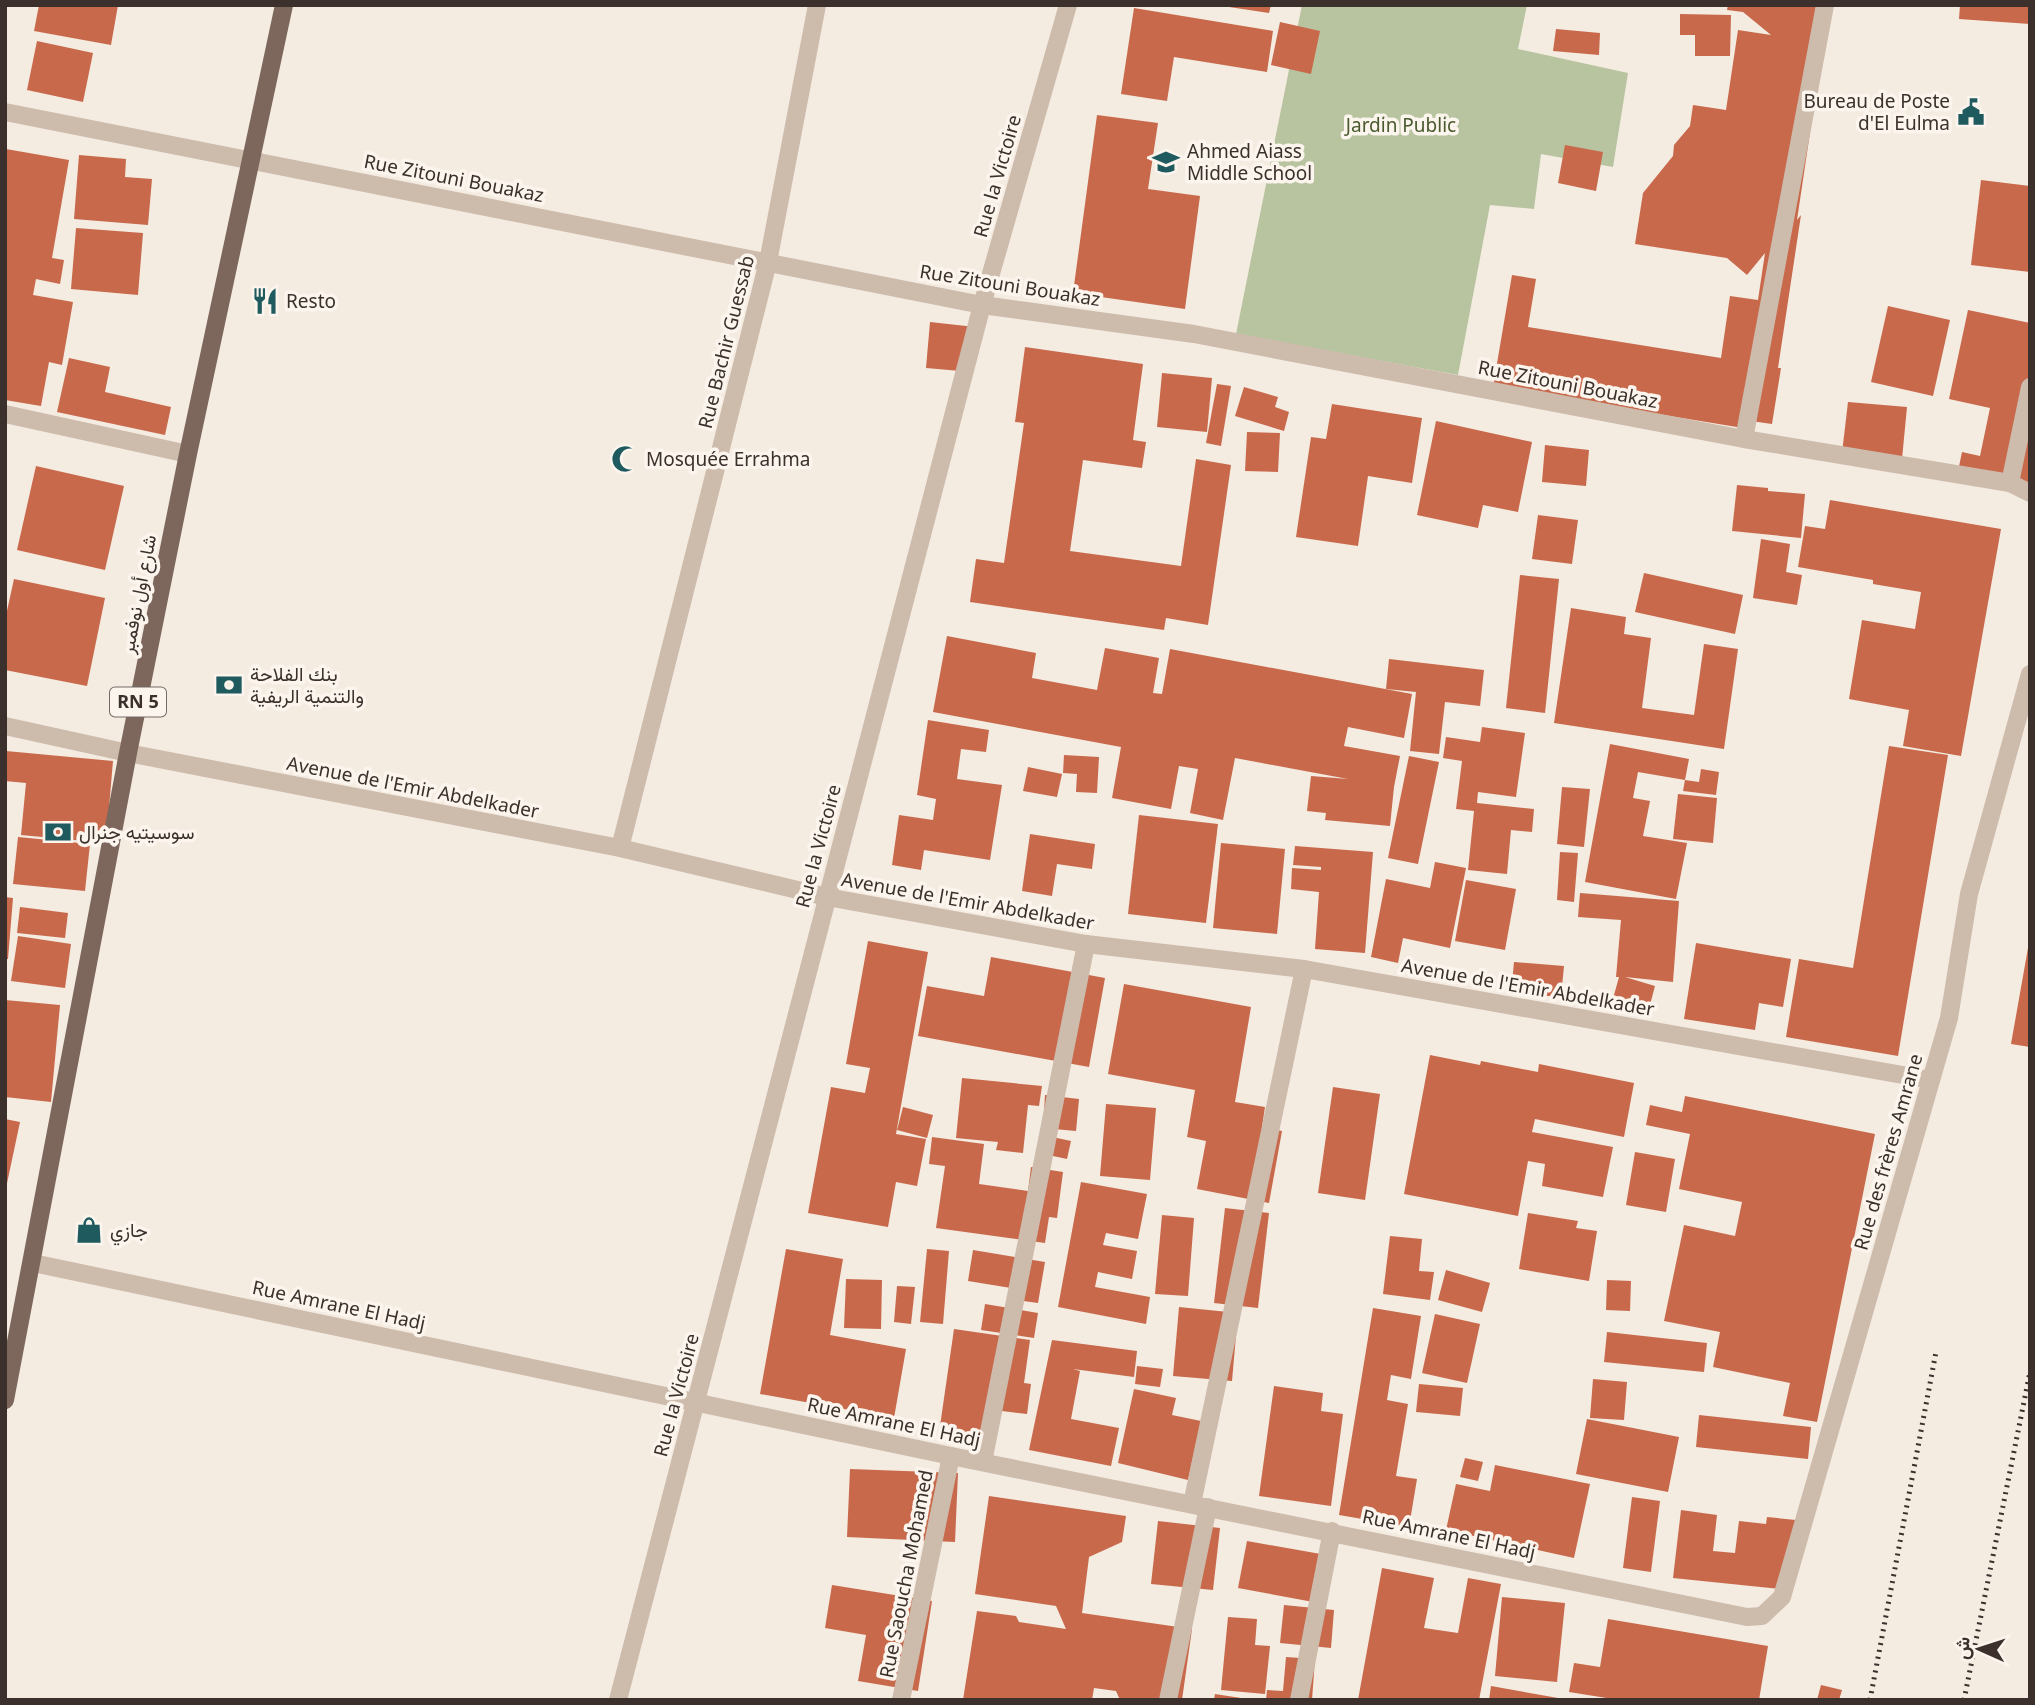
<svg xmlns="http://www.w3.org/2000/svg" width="2035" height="1705" font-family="'Noto Sans',Vazirmatn,sans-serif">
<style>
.green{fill:#b8c4a0}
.building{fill:#c8694b}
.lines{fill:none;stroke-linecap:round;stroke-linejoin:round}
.minor{stroke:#cdbbac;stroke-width:18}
.major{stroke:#7d675c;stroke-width:18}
.rail{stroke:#3b302b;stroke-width:5;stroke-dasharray:2 5;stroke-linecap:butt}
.labels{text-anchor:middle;stroke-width:7;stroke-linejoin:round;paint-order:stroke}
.shield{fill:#fbf5ee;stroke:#756b66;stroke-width:2}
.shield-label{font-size:18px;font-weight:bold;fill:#3b302b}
.poi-label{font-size:19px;fill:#3b302b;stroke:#fbf5ee;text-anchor:start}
.park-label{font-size:19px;fill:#4a5a2e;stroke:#fbf5ee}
.street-label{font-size:19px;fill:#3b302b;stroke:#fbf5ee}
</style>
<rect width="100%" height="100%" fill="#f4ebe1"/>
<polygon class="green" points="1302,5 1527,5 1518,49 1628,73 1613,167 1541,154 1534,209 1490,205 1458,375 1236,334"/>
<g class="building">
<polygon points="39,5 118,5 111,45 34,31"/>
<polygon points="1229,5 1271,5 1269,13 1229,7"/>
<polygon points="1728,5 1829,5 1797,220 1801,215 1778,368 1781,368 1772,424 1751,421 1749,429 1493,387 1512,275 1536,279 1528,327 1721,358 1730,296 1758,300 1765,253 1747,275 1727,258 1635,244 1643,193 1673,156 1674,145 1690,126 1693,105 1726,110 1738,30 1771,35 1743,12 1727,10"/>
<polygon points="1960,5 2030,5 2030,24 1959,19"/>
<polygon points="1134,8 1273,31 1267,72 1174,57 1167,101 1121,94"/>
<polygon points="1680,14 1731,15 1730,56 1695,56 1695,35 1680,35"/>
<polygon points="1280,22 1320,31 1311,74 1271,65"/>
<polygon points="1556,29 1600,33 1599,55 1553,51"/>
<polygon points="37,41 93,53 83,102 27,90"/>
<polygon points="1097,115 1158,123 1148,189 1200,196 1185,309 1073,293"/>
<polygon points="1565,145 1603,152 1596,191 1558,183"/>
<polygon points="6,149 69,160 52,258 64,260 60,284 36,279 33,295 73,302 62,365 49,362 41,406 5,400"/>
<polygon points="79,155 126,159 125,177 152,179 148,225 74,219"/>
<polygon points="1981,180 2030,186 2030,272 1971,265"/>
<polygon points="76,228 143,233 138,295 71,289"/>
<polygon points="1888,306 1950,320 1933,396 1871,382"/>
<polygon points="1968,310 2030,323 2030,480 2027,491 1957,476 1962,452 1980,456 1990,408 1949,399"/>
<polygon points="930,322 975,327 972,372 926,368"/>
<polygon points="1025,347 1143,364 1133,440 1146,442 1142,468 1083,460 1070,551 1181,566 1196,459 1231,465 1208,625 1166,618 1164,630 970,602 976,559 1004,563 1024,423 1015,422"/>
<polygon points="69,358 110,367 105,392 171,407 165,435 57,412"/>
<polygon points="1162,373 1212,378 1207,432 1157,427"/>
<polygon points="1217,384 1231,386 1221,446 1206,443"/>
<polygon points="1244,387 1278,397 1275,407 1289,412 1284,431 1235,416"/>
<polygon points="1848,402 1907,407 1902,459 1842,453"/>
<polygon points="1332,404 1422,418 1412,483 1368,476 1358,546 1296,537 1311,437 1326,439"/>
<polygon points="1436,421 1532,442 1518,512 1483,505 1478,528 1417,515"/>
<polygon points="1247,432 1280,433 1278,472 1245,471"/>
<polygon points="1545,445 1589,450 1586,486 1542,482"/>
<polygon points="36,466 124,486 105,570 17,550"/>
<polygon points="1737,485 1768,488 1768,491 1805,494 1801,538 1732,531"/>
<polygon points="1830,500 2001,529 1961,756 1903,746 1909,710 1849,699 1862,620 1915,629 1921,592 1873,584 1873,580 1798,567 1805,526 1825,529"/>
<polygon points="1538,515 1578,520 1572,564 1532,559"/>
<polygon points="1761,539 1790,544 1786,572 1802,575 1797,605 1753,598"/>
<polygon points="1644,573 1743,595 1735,634 1635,612"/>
<polygon points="1520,575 1559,579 1545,713 1506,708"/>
<polygon points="14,579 105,598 87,686 5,670 5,620"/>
<polygon points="1571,608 1626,617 1624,634 1651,638 1642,708 1694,715 1704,644 1738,649 1724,749 1554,723"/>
<polygon points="947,636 1036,653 1032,678 1097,690 1105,648 1159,658 1153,693 1162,694 1170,649 1412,694 1404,738 1348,727 1344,746 1400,756 1394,787 1390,826 1325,820 1326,813 1307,811 1311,776 1348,779 1235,758 1223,820 1190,813 1198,769 1179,766 1171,809 1112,798 1121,747 933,712"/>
<polygon points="1389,659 1484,670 1480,706 1445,702 1439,754 1410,751 1416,692 1386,689"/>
<polygon points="928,720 989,730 986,752 961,749 957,779 1002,785 990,860 924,850 921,870 892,865 899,815 933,820 936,799 917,795"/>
<polygon points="1482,727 1525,733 1516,797 1478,792 1477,803 1534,809 1532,832 1511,830 1507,874 1468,870 1474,811 1456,809 1462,761 1443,758 1446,737 1480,742"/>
<polygon points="1610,744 1689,759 1685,780 1638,772 1633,798 1650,801 1643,836 1687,843 1676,899 1585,882"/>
<polygon points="1889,746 1948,755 1898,1056 1786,1037 1799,959 1853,968"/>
<polygon points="6,751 113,761 106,843 21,835 26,783 5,781"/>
<polygon points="1064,755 1099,757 1097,793 1076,792 1077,774 1063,773"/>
<polygon points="1409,756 1439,762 1418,864 1388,858"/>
<polygon points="1028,767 1062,774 1057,797 1023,791"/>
<polygon points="1701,769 1719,772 1716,795 1683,791 1685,780 1699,782"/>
<polygon points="1562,787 1590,789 1584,847 1557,844"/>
<polygon points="1678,794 1717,798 1713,843 1673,839"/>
<polygon points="1139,815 1218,824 1206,923 1128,914"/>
<polygon points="1030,834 1095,844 1092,869 1057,864 1052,896 1022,891"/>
<polygon points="18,837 90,844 85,891 13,884"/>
<polygon points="1221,843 1285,849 1277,934 1213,928"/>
<polygon points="1295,846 1373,852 1365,953 1315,949 1319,892 1291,889 1292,868 1321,870 1321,867 1293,865"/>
<polygon points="1560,852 1578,853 1574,902 1557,900"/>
<polygon points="1435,862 1466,868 1450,948 1403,938 1398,963 1371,957 1386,879 1430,888"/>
<polygon points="1466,880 1516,889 1505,950 1455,941"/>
<polygon points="1580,893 1679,901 1673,982 1625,977 1655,986 1647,1016 1611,1006 1619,977 1616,977 1621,920 1578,917"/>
<polygon points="5,897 13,898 8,959 5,959"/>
<polygon points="20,907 68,913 65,938 17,933"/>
<polygon points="18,936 71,944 65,988 11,981"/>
<polygon points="868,941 928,952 896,1134 926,1139 917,1186 896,1182 888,1227 808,1213 831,1087 865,1093 870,1068 846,1064"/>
<polygon points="1696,943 1791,959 1783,1007 1759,1003 1755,1030 1684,1019"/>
<polygon points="2028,948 2030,948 2030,1047 2011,1044"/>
<polygon points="991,957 1105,978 1089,1067 918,1036 927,986 984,996"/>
<polygon points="1514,962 1564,966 1561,997 1511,993"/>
<polygon points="1124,984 1251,1007 1235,1102 1265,1107 1262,1127 1282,1131 1269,1203 1197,1189 1206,1141 1187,1137 1195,1090 1108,1074"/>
<polygon points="5,1000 60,1005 51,1102 5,1097"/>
<polygon points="1430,1055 1480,1065 1481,1061 1538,1072 1539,1064 1634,1083 1624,1137 1535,1119 1532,1132 1613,1147 1603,1197 1542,1186 1545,1164 1528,1161 1518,1216 1404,1194"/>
<polygon points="962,1078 1042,1086 1039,1106 1028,1105 1023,1153 996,1150 998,1142 956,1138"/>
<polygon points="1333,1087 1380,1094 1365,1200 1318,1193"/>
<polygon points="1045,1095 1079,1099 1076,1131 1043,1128"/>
<polygon points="1685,1096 1875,1134 1817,1422 1783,1416 1790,1383 1713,1367 1720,1332 1664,1321 1684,1225 1735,1236 1742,1202 1679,1189 1690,1134 1646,1125 1650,1105 1682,1112"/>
<polygon points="1106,1104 1156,1108 1150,1180 1100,1176"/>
<polygon points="903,1107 933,1115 927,1138 897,1130"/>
<polygon points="5,1119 20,1122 6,1188 5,1188"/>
<polygon points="1043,1135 1071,1141 1067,1159 1039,1153"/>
<polygon points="932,1137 984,1144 979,1184 1028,1191 1031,1167 1063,1172 1057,1218 1049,1217 1045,1243 936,1228 945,1166 929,1164"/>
<polygon points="1635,1152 1675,1159 1666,1212 1626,1205"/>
<polygon points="1081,1182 1147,1194 1138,1239 1106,1233 1103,1245 1137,1251 1132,1279 1098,1272 1095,1287 1150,1297 1146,1324 1058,1307"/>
<polygon points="1225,1208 1269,1213 1258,1308 1214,1303"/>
<polygon points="1528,1213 1578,1221 1576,1228 1597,1231 1589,1281 1519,1269"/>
<polygon points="1162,1215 1194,1218 1188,1296 1155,1294"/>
<polygon points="1390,1236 1422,1239 1419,1271 1434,1272 1430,1300 1383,1294"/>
<polygon points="786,1249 843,1259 830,1335 906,1349 894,1418 760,1394"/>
<polygon points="927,1249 949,1251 943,1324 920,1322"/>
<polygon points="973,1250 1045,1262 1038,1303 1009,1299 1011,1288 968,1281"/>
<polygon points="1446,1270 1490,1283 1482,1312 1438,1300"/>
<polygon points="846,1279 882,1280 881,1329 844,1328"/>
<polygon points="1607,1280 1631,1281 1630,1311 1606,1310"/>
<polygon points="897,1286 915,1287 911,1324 894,1322"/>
<polygon points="985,1304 1038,1313 1034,1338 981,1330"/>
<polygon points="1179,1307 1238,1313 1232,1381 1173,1376"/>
<polygon points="1373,1308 1421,1316 1411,1379 1391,1375 1387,1400 1408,1404 1396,1476 1417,1479 1409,1527 1339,1515"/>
<polygon points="1435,1314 1480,1324 1467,1383 1422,1373"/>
<polygon points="954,1329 1030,1340 1024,1383 1031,1384 1027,1414 994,1410 990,1441 939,1433"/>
<polygon points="1607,1332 1707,1343 1704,1372 1604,1362"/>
<polygon points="1052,1340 1137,1351 1134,1377 1073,1369 1080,1371 1071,1419 1119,1428 1111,1466 1029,1450"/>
<polygon points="1137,1366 1163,1369 1160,1387 1135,1384"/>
<polygon points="1593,1379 1627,1382 1624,1420 1590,1418"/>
<polygon points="1419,1384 1463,1388 1460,1416 1416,1412"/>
<polygon points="1274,1386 1323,1393 1321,1411 1343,1414 1331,1506 1259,1496"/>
<polygon points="1134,1389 1176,1398 1172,1415 1201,1421 1188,1480 1118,1463"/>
<polygon points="1699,1415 1811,1427 1808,1459 1696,1447"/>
<polygon points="1587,1419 1679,1437 1668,1492 1576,1474"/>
<polygon points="1465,1458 1483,1462 1478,1481 1460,1477"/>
<polygon points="1495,1465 1590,1484 1574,1558 1446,1530 1456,1484 1490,1491"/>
<polygon points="850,1469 958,1473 955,1542 847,1537"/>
<polygon points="989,1496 1126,1516 1122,1542 1089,1557 1082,1613 1192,1629 1182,1700 1120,1700 1116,1691 1094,1688 1092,1700 963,1700 977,1611 1016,1616 1019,1622 1066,1629 1056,1606 975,1594"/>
<polygon points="1632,1497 1660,1501 1651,1572 1623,1568"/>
<polygon points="1681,1510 1717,1515 1713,1551 1735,1553 1739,1521 1766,1524 1767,1517 1796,1520 1789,1590 1673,1578"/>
<polygon points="1158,1521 1220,1528 1213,1590 1151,1584"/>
<polygon points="1247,1541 1332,1556 1324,1604 1238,1588"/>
<polygon points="1382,1568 1434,1578 1424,1628 1458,1633 1468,1578 1501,1584 1479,1700 1358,1700"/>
<polygon points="832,1585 932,1601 918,1691 858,1681 866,1635 825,1628"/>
<polygon points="1502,1597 1565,1603 1557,1682 1495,1676"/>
<polygon points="1284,1605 1334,1610 1331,1648 1280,1643"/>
<polygon points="1228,1617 1257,1619 1255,1645 1270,1646 1265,1694 1221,1690"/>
<polygon points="1608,1619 1768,1646 1759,1700 1619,1700 1569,1692 1574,1663 1600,1667"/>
<polygon points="1286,1657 1315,1659 1312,1700 1266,1700 1267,1690 1283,1691"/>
<polygon points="1821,1685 1842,1690 1839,1700 1817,1700"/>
<polygon points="1491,1686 1558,1698 1558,1700 1489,1700"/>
<polygon points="1215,1694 1241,1698 1241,1700 1214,1700"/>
</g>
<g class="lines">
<g class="minor">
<polyline points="5,112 982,305 1194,334 1744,439 2010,483"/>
<polyline points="2030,387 2010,483 2030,493"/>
<polyline points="5,414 188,454"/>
<polyline points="1744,439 1825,5"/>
<polyline points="5,726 128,753 620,848 827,897 1086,944 1304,969 1931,1080"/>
<polyline points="620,848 768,262 817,5"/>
<polyline points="33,1263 951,1456 1747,1617 1762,1616 1782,1597 1949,1018 1969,894 2030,674"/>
<polyline points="983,1462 1086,944"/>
<polyline points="1192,1504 1304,969"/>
<polyline points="618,1700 982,305 1068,5"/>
<polyline points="901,1700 951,1456"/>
<polyline points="1168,1700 1208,1507"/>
<polyline points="1299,1700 1332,1531"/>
</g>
<polyline class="major" points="5,1400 128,753 188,454 284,5"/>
<g class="rail">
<polyline points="1870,1700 1936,1352"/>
<polyline points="1964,1700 2030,1372"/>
</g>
</g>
<defs>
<symbol id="civic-bare" viewBox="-9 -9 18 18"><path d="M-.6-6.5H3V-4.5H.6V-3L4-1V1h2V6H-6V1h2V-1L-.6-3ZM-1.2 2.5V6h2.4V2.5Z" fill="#1f5a5e" stroke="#fbf5ee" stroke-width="2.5" paint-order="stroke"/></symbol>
<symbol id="school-bare" viewBox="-9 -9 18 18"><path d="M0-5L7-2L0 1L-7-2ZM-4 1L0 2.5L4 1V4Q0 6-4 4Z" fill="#1f5a5e" stroke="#fbf5ee" stroke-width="2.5" paint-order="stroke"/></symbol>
<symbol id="restaurant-bare" viewBox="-9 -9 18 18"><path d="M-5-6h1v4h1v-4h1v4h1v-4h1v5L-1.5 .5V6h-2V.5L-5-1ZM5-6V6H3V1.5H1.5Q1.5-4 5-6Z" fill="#1f5a5e" stroke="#fbf5ee" stroke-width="2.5" paint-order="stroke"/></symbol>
<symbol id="mosque-bare" viewBox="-9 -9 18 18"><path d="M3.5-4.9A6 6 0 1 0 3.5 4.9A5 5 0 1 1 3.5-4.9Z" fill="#1f5a5e" stroke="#fbf5ee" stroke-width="2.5" paint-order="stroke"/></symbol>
<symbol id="bank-bare" viewBox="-9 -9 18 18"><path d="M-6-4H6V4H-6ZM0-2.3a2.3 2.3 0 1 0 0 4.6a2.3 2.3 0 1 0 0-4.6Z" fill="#1f5a5e" stroke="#fbf5ee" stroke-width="2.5" paint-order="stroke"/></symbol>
<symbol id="shop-bare" viewBox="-9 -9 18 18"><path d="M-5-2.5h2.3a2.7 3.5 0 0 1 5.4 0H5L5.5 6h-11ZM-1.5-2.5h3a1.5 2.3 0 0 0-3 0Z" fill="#1f5a5e" stroke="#fbf5ee" stroke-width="2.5" paint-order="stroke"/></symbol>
</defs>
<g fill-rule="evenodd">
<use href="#civic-bare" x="1952" y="93" width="38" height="38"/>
<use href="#school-bare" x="1147" y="143" width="38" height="38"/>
<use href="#restaurant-bare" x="246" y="282" width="38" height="38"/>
<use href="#mosque-bare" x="606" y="440" width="38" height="38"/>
<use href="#bank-bare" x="210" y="666" width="38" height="38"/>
<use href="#bank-bare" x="39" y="813" width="38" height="38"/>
<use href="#shop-bare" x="70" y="1211" width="38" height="38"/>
</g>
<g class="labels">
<rect class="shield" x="110" y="687.5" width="56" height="29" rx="5"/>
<g class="shield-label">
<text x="138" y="708">RN 5</text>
</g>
<g class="poi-label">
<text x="1950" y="108" text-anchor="end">Bureau de Poste<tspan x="1950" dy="22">d'El Eulma</tspan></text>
<text x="1187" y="158">Ahmed Aiass<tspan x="1187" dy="22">Middle School</tspan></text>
<text x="286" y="308">Resto</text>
<text x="646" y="466">Mosquée Errahma</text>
<text x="250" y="681">بنك الفلاحة<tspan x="250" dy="22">والتنمية الريفية</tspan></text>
<text x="79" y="839">سوسيتيه جنرال</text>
<text x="110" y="1237">جازي</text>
</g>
<g class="park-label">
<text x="1401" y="132">Jardin Public</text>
</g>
<g class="street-label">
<text transform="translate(997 176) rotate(-74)" y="7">Rue la Victoire</text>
<text transform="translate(454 178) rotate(11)" y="7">Rue Zitouni Bouakaz</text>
<text transform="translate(1010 285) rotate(9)" y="7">Rue Zitouni Bouakaz</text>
<text transform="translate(726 342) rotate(-76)" y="7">Rue Bachir Guessab</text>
<text transform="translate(1568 384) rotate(11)" y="7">Rue Zitouni Bouakaz</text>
<text transform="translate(138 594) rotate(-79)" y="7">شارع أول نوفمبر</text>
<text transform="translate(413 787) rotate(11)" y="7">Avenue de l'Emir Abdelkader</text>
<text transform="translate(818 846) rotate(-75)" y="7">Rue la Victoire</text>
<text transform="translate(968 901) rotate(10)" y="7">Avenue de l'Emir Abdelkader</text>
<text transform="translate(1528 987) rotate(10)" y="7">Avenue de l'Emir Abdelkader</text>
<text transform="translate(1888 1152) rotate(-74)" y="7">Rue des frères Amrane</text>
<text transform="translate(339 1305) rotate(12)" y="7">Rue Amrane El Hadj</text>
<text transform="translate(676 1395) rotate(-75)" y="7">Rue la Victoire</text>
<text transform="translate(894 1422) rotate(12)" y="7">Rue Amrane El Hadj</text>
<text transform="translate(1449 1534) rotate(12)" y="7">Rue Amrane El Hadj</text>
<text transform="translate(906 1574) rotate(-79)" y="7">Rue Saoucha Mohamed</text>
</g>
</g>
<rect width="2035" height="1705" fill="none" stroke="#3b302b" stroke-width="14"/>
<g transform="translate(1979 1649) rotate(273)" stroke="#fbf5ee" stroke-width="5" paint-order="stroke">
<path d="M0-5L12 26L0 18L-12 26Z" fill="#3b302b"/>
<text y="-10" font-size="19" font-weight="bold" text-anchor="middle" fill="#3b302b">ش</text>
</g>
</svg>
